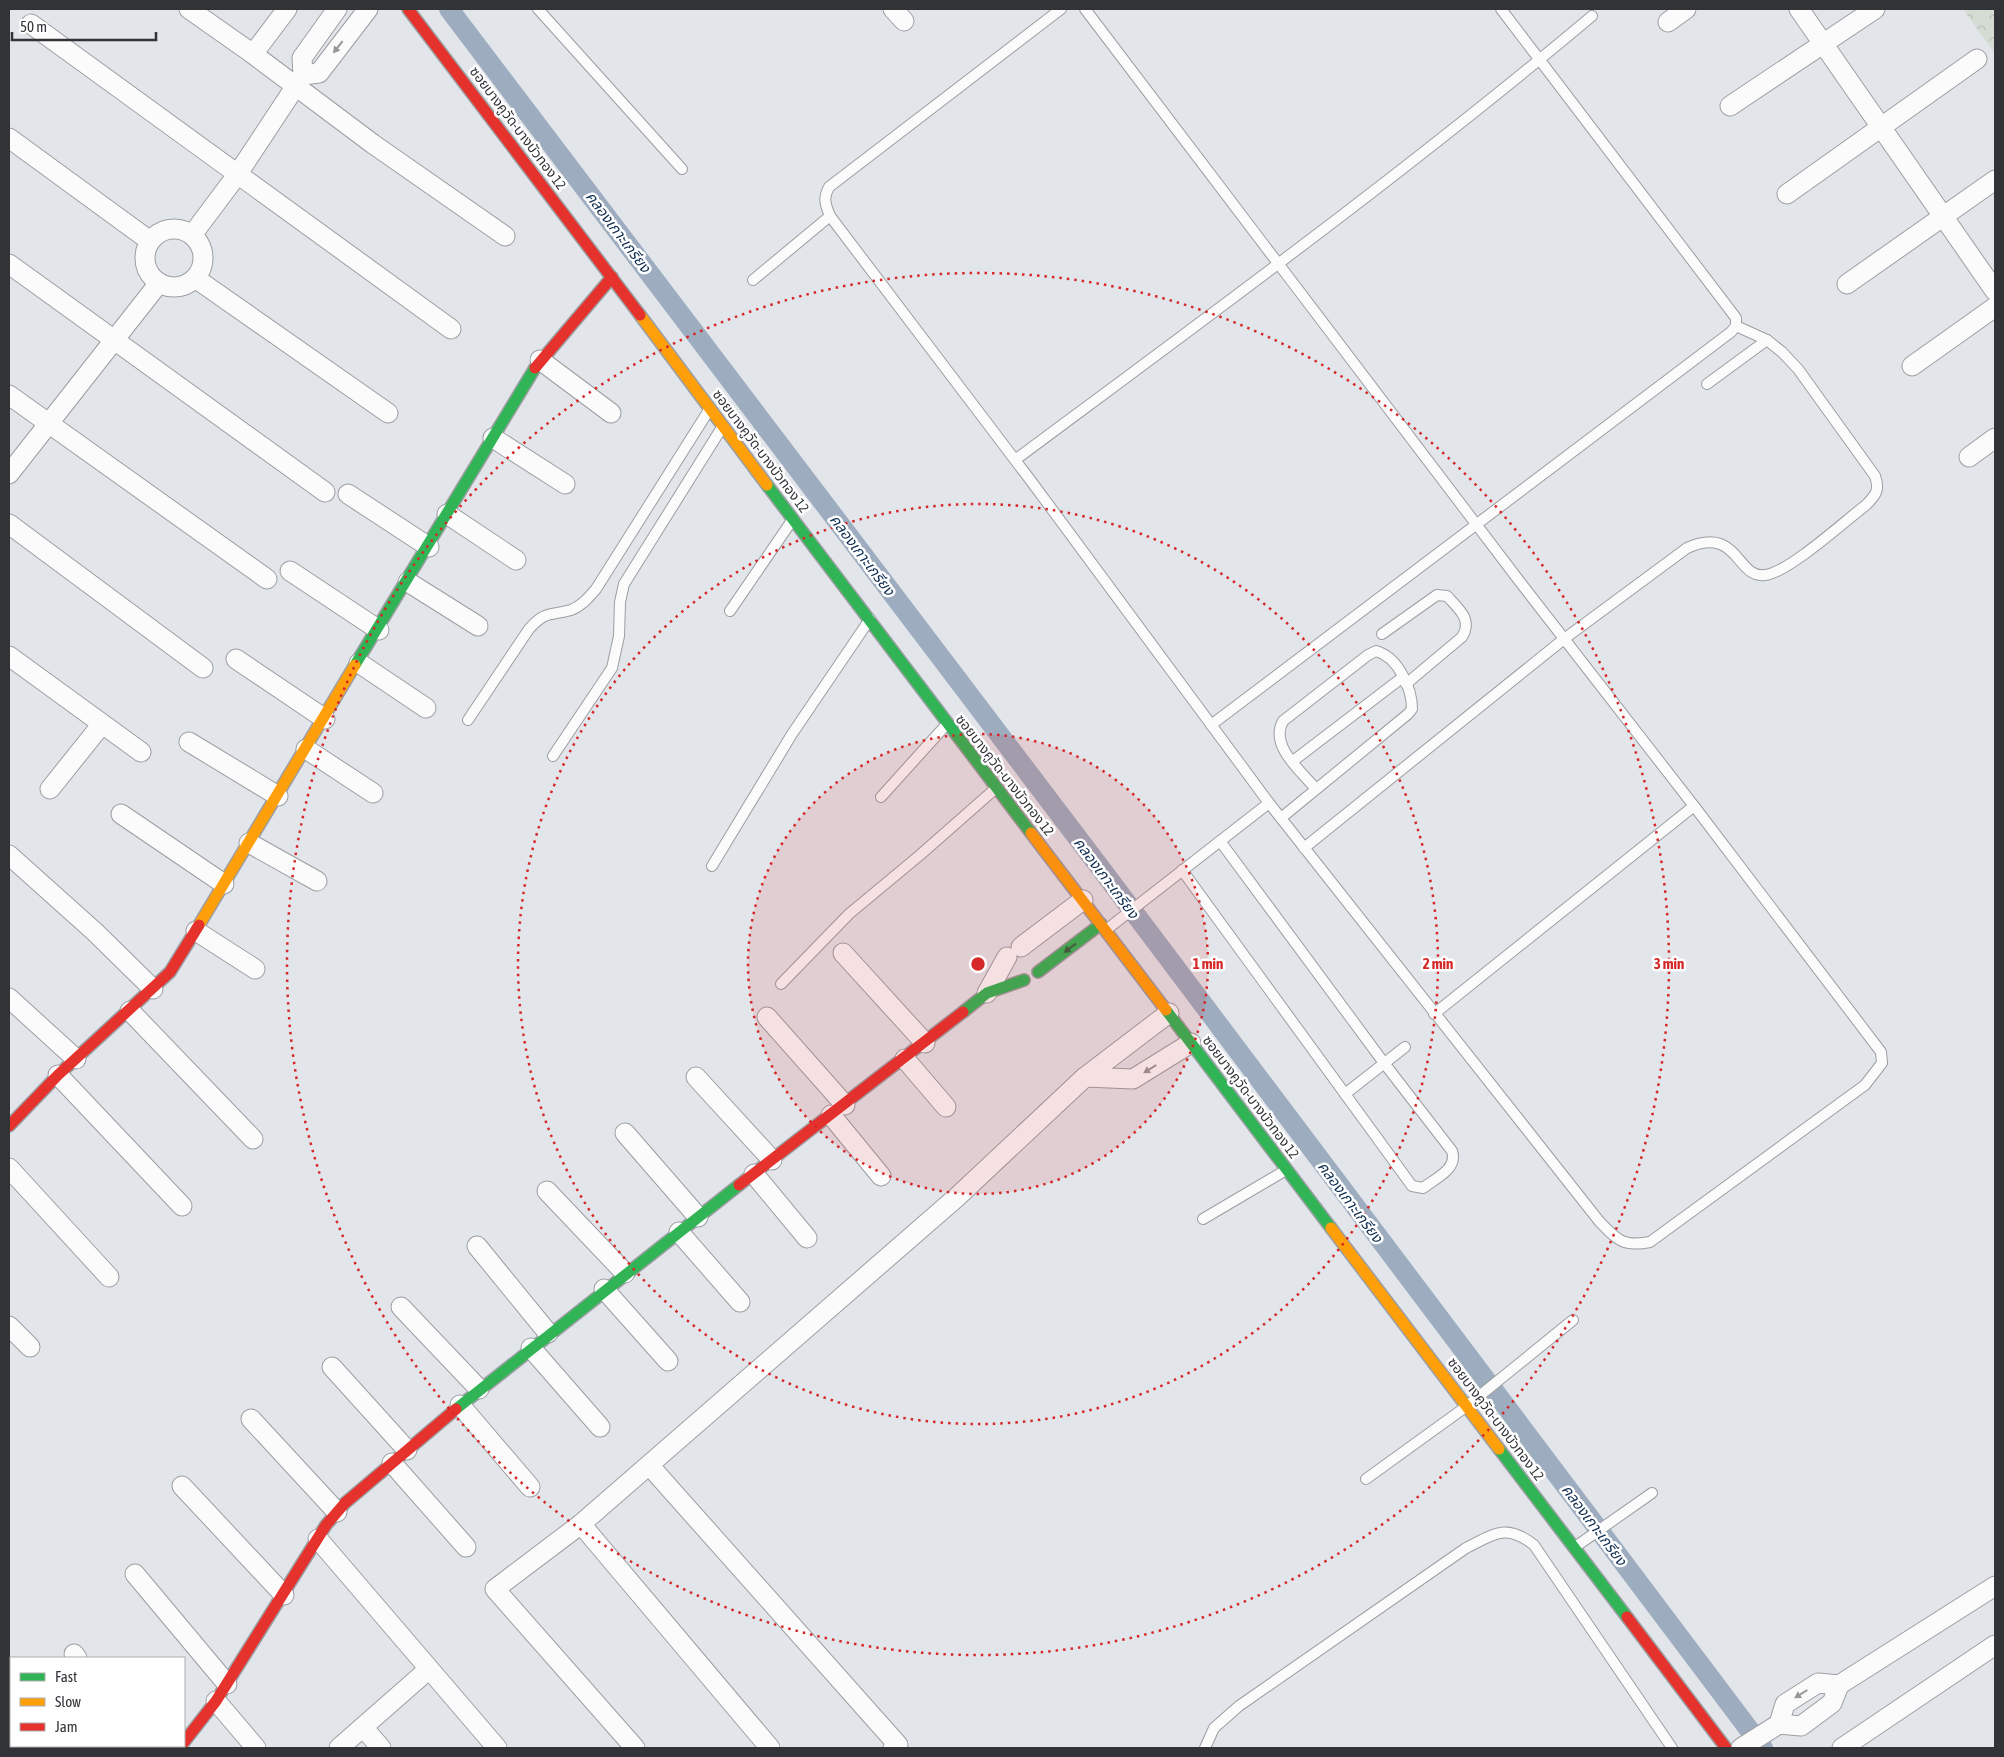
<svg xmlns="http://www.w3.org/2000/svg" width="2004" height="1757" font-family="'Asap Condensed','Noto Sans Thai',sans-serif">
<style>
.park{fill:url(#park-crowns)}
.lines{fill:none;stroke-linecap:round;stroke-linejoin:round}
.canal{stroke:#9dacbf;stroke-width:20}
.lane-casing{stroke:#9c9ea2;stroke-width:12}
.street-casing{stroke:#9c9ea2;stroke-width:21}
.fast-casing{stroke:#9c9ea2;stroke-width:14}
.slow-casing{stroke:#9c9ea2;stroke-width:14}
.jam-casing{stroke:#9c9ea2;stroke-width:14}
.lane{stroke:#fbfbfc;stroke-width:10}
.street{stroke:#fbfbfc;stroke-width:19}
.fast{stroke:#30b455;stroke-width:11}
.slow{stroke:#ff9f0a;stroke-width:11}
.jam{stroke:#e5322d;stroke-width:11}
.oneway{fill:#96979a}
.oneway2{fill:#316042}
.ring{fill:none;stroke:#d62828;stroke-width:2.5;stroke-dasharray:2.5 5}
.labels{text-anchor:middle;stroke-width:5;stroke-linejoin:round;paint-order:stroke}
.street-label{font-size:14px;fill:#313337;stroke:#fff}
.water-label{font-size:15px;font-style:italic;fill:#102e51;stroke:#fff}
.centre{fill:#d62828;stroke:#fff;stroke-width:2.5}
.ring-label{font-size:15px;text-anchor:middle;font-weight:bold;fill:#d62828;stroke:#fff;stroke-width:5;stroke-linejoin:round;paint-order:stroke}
</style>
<defs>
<pattern id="park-crowns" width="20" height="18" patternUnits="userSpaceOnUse" patternTransform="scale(1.25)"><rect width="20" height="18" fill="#d4dcd3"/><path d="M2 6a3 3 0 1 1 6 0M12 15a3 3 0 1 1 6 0" fill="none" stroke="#b6bdb6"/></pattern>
</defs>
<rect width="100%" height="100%" fill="#e2e5ea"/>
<polygon class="park" points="1963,9 1995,9 1995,54"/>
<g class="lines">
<polyline class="canal" points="449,9 1102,870 1763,1748"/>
<defs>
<g id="lane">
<polyline points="538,9 682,169"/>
<path d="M1061,9L829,187C823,198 825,204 830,216L1031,481L1269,803L1599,1221C1617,1240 1623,1247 1650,1242L1865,1085L1882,1063L1881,1052L1694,806L1520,582L1085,9"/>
<polyline points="753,280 830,216"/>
<polyline points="1707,384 1767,340"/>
<path d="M1015,460C1210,315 1406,172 1592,16"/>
<polyline points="730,611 793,519"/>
<path d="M1382,634L1437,595L1447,596C1459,609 1473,620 1462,637L1406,684"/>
<path d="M468,720L529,629C546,610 550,616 571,610C582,606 589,597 596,589L709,410"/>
<polyline points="1211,725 1731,332 1736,326 1736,318 1501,9"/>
<polyline points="553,756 612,668 619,636 620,602 624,584 721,429"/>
<polyline points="1293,761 1403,677"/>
<polyline points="881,797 946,725"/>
<path d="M1281,818L1408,714L1412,709C1412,688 1398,657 1376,651L1368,655L1283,721C1269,746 1302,772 1316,789"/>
<path d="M1304,848L1564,639L1687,548C1739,525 1736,579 1765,575C1788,573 1845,521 1866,505C1876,495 1880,490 1875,476L1798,369L1782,352L1767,340L1736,326"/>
<polyline points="712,866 792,734 870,619"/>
<path d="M1182,870L1412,1186L1423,1188C1436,1178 1458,1169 1452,1151L1384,1063L1220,841"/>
<polyline points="1106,930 1269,803"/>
<polyline points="781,984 849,914 920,855 995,789"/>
<polyline points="1434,1014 1694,806"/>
<polyline points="1345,1094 1405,1047"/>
<polyline points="1203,1219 1286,1170"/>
<polyline points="1366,1479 1467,1406 1573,1320"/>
<polyline points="1575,1547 1652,1493"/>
<path d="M1205,1748L1214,1728L1239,1706L1466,1548C1494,1534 1506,1523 1534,1545L1672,1748"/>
</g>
<g id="street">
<polyline points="189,9 253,54 373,144 505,236"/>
<polyline points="893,9 904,21"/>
<polyline points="1799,9 1995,291"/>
<polyline points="1668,22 1686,9"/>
<polyline points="31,24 451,329"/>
<polyline points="253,54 287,9"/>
<polyline points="303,75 319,73 368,9"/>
<polyline points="1730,106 1875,9"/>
<polyline points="9,138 150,241"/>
<polyline points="1787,194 1977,59"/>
<circle cx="174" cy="258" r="29"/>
<polyline points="192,235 237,175 303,75 302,58 337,9"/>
<polyline points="9,264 325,492"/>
<polyline points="195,278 388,413"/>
<polyline points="1847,284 1995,180"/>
<polyline points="540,360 611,413"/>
<polyline points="1912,366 1995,307"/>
<polyline points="9,395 267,579"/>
<polyline points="493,438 565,484"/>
<polyline points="1969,457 1995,438"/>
<polyline points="9,474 159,283"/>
<polyline points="348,494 429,547"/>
<polyline points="447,514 516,560"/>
<polyline points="9,524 203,668"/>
<polyline points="290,571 379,630"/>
<polyline points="408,582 478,626"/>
<polyline points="9,656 141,752"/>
<polyline points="236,659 325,719"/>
<polyline points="359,663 426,708"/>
<polyline points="189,742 278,796"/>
<polyline points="306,749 373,793"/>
<polyline points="50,789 102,724"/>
<polyline points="121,814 224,884"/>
<polyline points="249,843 317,881"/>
<polyline points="9,855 95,932 153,989"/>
<polyline points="196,931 255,969"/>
<polyline points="1021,947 1083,900"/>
<polyline points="843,953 925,1043"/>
<polyline points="987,993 1007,957"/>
<polyline points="9,998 76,1059"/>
<polyline points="130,1011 253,1139"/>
<polyline points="1169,1013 1085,1077 1133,1079 1191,1043"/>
<polyline points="767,1017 845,1105"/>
<polyline points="905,1059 946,1107"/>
<polyline points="58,1075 182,1206"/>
<polyline points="696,1077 772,1160"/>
<polyline points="831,1115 881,1176"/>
<polyline points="625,1133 698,1217"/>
<polyline points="9,1168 109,1277"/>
<polyline points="754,1174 807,1238"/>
<polyline points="547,1191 625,1273"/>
<polyline points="679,1232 740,1302"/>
<polyline points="477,1246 548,1333"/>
<polyline points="604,1289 668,1361"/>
<polyline points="401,1307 479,1389"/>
<polyline points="9,1326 30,1347"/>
<polyline points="531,1348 600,1427"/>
<polyline points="332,1367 407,1450"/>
<polyline points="460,1405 530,1487"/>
<polyline points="251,1419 337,1512"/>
<polyline points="392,1463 466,1547"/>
<polyline points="649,1465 898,1745 893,1748"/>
<polyline points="182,1486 284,1595"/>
<polyline points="581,1524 770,1748"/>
<polyline points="318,1539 497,1748"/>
<polyline points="135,1574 227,1684"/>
<polyline points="74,1654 77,1658"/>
<polyline points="216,1701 256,1748"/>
<polyline points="1779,1724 1785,1704 1818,1683 1839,1685 1995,1586"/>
<polyline points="363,1727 381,1748"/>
<polyline points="156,1746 158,1748"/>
<polyline points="339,1748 429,1669"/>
<polyline points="635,1748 495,1589 581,1524 957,1197 1085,1077"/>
<polyline points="1741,1748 1779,1724 1801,1726 1832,1703 1839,1685"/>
<polyline points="1842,1748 1995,1645"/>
</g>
<g id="fast">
<polyline points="767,485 1031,833"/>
<polyline points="355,665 535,368"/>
<polyline points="1038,972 1101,924"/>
<polyline points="1166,1010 1331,1228"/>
<polyline points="963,1012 987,993 1024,980"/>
<polyline points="456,1409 739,1185"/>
<polyline points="1499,1449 1627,1617"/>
</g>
<g id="slow">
<polyline points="640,315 767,485"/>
<polyline points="1031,833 1166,1010"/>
<polyline points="199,925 355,665"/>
<polyline points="1331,1228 1499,1449"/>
</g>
<g id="jam">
<polyline points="408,9 640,315"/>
<polyline points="535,368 612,277"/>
<polyline points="9,1126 58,1075 170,972 199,925"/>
<polyline points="739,1185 963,1012"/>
<polyline points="1627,1617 1726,1748"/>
<polyline points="184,1742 216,1701 326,1525 345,1503 456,1409"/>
</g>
</defs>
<use href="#lane" class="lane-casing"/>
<use href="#street" class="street-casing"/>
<use href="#fast" class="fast-casing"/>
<use href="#slow" class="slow-casing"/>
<use href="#jam" class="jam-casing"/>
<use href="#lane" class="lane"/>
<use href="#street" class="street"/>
<use href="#fast" class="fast"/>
<use href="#slow" class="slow"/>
<use href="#jam" class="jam"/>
</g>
<defs><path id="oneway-solid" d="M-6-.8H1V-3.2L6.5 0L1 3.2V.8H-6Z" transform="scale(1.25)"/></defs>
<g class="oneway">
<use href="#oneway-solid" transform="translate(338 47) rotate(128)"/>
<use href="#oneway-solid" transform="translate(1150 1069) rotate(148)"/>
<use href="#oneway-solid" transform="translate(1801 1694) rotate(148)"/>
</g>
<use class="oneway2" href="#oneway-solid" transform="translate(1070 948) rotate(143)"/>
<circle cx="978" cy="964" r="230" fill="#d62828" fill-opacity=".12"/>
<g class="ring">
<circle cx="978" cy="964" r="230"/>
<circle cx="978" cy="964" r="460"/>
<circle cx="978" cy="964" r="691"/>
</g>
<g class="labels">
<g class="street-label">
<text transform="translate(518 128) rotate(53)" y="5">ซอยบางคูวัด-บางบัวทอง 12</text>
<text transform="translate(761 451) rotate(53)" y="5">ซอยบางคูวัด-บางบัวทอง 12</text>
<text transform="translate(1005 775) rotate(52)" y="5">ซอยบางคูวัด-บางบัวทอง 12</text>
<text transform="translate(1251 1097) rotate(53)" y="5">ซอยบางคูวัด-บางบัวทอง 12</text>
<text transform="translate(1496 1419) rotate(53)" y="5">ซอยบางคูวัด-บางบัวทอง 12</text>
</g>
<g class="water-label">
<text transform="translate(618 232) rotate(53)" y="5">คลองเกาะเกรียง</text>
<text transform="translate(862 555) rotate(53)" y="5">คลองเกาะเกรียง</text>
<text transform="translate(1106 878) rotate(53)" y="5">คลองเกาะเกรียง</text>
<text transform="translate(1350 1202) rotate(53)" y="5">คลองเกาะเกรียง</text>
<text transform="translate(1594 1525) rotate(53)" y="5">คลองเกาะเกรียง</text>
</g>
</g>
<circle cx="978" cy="964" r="8" class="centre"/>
<g class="ring-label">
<text x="1208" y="969">1 min</text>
<text x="1438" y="969">2 min</text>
<text x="1669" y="969">3 min</text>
</g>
<rect width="2004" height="1757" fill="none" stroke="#313337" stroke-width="20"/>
<rect x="10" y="1657" width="175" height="90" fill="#ffffff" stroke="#adadaf"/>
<rect x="20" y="1673" width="25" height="8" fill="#30b455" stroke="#adadaf"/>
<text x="55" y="1682" font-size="15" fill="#313337">Fast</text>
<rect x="20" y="1698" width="25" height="8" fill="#ff9f0a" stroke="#adadaf"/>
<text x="55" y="1707" font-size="15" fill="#313337">Slow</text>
<rect x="20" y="1723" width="25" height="8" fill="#e5322d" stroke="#adadaf"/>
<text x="55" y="1732" font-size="15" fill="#313337">Jam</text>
<path d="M12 32v8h144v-8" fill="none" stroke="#313337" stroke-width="2.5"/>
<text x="20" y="32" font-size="15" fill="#313337" stroke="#ffffff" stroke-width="4" paint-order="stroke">50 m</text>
</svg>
